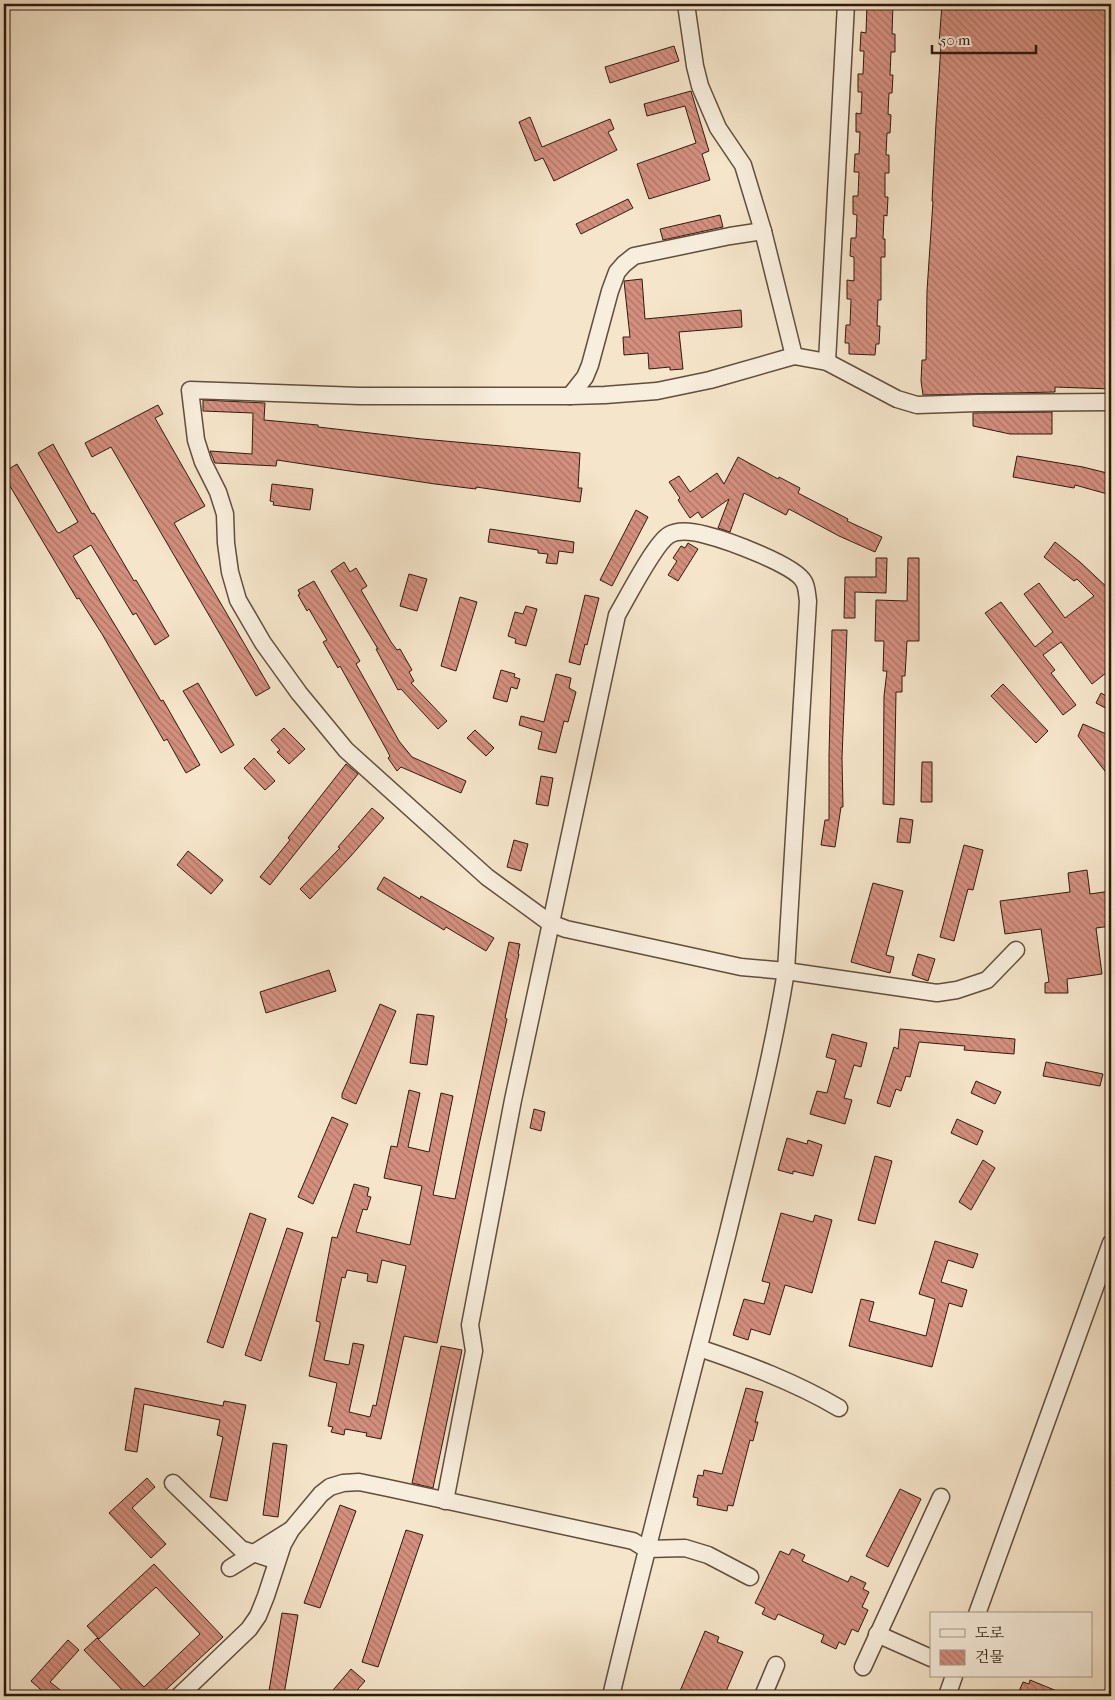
<svg xmlns="http://www.w3.org/2000/svg" width="1115" height="1700" font-family="'IM FELL French Canon','Noto Serif KR',serif">
<style>
.building{fill:url(#building-back-hatch);stroke:#301b0d;fill-rule:evenodd}
.lines{fill:none;stroke-linecap:round;stroke-linejoin:round}
.minor-casing{stroke:#614e3c;stroke-width:19}
.minor{stroke:#f8eedd;stroke-width:16}
</style>
<defs>
<pattern id="building-back-hatch" width="6" height="6" patternUnits="userSpaceOnUse" patternTransform="scale(1.25)"><rect width="6" height="6" fill="#d48f7f"/><path d="M-1 5l2 2M0 0l6 6M5-1l2 2" fill="none" stroke="#ac7466"/></pattern>
</defs>
<rect width="100%" height="100%" fill="#f5e5ca"/>
<filter id="stains"><feTurbulence type="fractalNoise" baseFrequency=".004" numOctaves="4"/><feColorMatrix values="0 0 0 0 .2 0 0 0 0 .09 0 0 0 0 .02 0 0 0 .5 -.17"/></filter>
<radialGradient id="worn" r=".72"><stop offset=".6" stop-color="#630" stop-opacity="0"/><stop offset="1" stop-color="#630" stop-opacity=".3"/></radialGradient>
<g class="building">
<polygon points="867,4 893,4 892,34 895,34 895,52 891,52 890,75 893,75 892,93 889,93 888,114 891,115 890,133 887,133 886,155 889,155 889,173 885,173 885,197 888,197 887,216 884,215 883,239 885,239 885,257 881,257 881,300 878,300 877,326 880,326 879,344 876,344 875,355 849,354 849,343 845,343 846,325 850,325 851,299 847,299 847,280 854,281 854,257 850,256 851,238 856,238 857,215 853,214 853,196 858,196 859,172 854,172 855,154 859,154 860,132 856,132 856,113 861,114 862,92 858,92 858,74 863,74 864,51 860,51 861,32 866,33"/>
<polygon points="942,4 1111,4 1111,389 1055,387 1055,392 923,395 921,381 922,360 926,360 927,291 933,201 932,201 936,123 941,45 939,44"/>
<polygon points="674,46 679,61 610,83 605,67"/>
<polygon points="691,91 709,151 702,154 710,180 649,199 637,164 696,143 685,106 647,116 644,104"/>
<polygon points="530,117 542,147 610,119 614,129 608,132 617,150 554,181 543,158 535,161 519,122"/>
<polygon points="628,199 633,208 581,234 576,224"/>
<polygon points="720,215 723,227 663,240 660,229"/>
<polygon points="642,279 645,319 741,310 742,327 679,332 683,369 670,370 670,367 649,369 648,353 624,355 623,337 630,337 624,281"/>
<polygon points="203,400 265,403 264,420 318,425 318,427 422,439 580,453 578,488 582,488 580,502 476,487 476,489 435,484 277,460 276,466 215,463 210,451 252,454 253,413 203,411"/>
<polygon points="158,405 163,414 155,418 205,506 174,523 270,688 256,696 111,447 92,457 85,443"/>
<polygon points="1052,412 1052,434 1010,434 973,426 973,413"/>
<polygon points="53,444 92,514 94,513 134,581 136,580 169,636 155,645 136,613 133,615 91,545 73,556 161,701 163,700 200,765 186,773 167,739 164,741 102,634 79,598 77,599 4,476 4,472 17,464 57,532 59,533 78,522 38,453"/>
<polygon points="1017,456 1083,467 1111,474 1111,495 1075,485 1074,488 1013,477"/>
<polygon points="738,457 778,479 779,477 800,488 798,493 848,519 847,521 882,537 875,552 839,536 789,509 786,515 744,493 730,532 718,528 729,499 702,518 698,512 690,518 678,500 680,498 669,482 679,476 690,492 717,473 724,484"/>
<polygon points="272,484 313,489 310,510 273,505 274,502 270,501"/>
<polygon points="636,510 648,517 612,586 600,580"/>
<polygon points="490,529 574,542 573,553 559,551 557,564 546,563 548,554 538,553 538,550 488,542"/>
<polygon points="1055,542 1080,562 1111,591 1111,669 1092,684 1061,642 1043,655 1055,670 1051,673 1076,705 1063,715 985,613 1001,602 1035,647 1053,632 1024,594 1039,583 1065,618 1094,596 1077,579 1074,581 1044,557"/>
<polygon points="688,543 698,549 678,581 668,575 677,561 673,558 681,546 685,548"/>
<polygon points="876,558 887,558 886,593 855,592 855,618 844,618 845,577 876,577"/>
<polygon points="908,558 919,558 919,641 907,641 905,676 902,676 902,692 896,692 894,805 883,804 884,696 887,671 883,671 884,641 875,641 876,600 907,601"/>
<polygon points="344,562 350,572 356,568 367,586 361,590 391,642 397,650 400,649 412,670 409,672 414,681 411,683 447,721 438,729 401,689 398,690 376,649 378,649 331,571"/>
<polygon points="409,574 427,579 417,611 400,606"/>
<polygon points="314,581 360,661 356,664 399,741 412,757 466,781 461,793 401,767 397,771 388,758 390,756 369,718 340,666 338,668 323,642 327,640 309,609 307,611 298,595 300,594 298,590"/>
<polygon points="585,595 599,598 590,633 587,645 585,644 580,665 569,662"/>
<polygon points="460,597 477,602 456,671 441,666"/>
<polygon points="526,606 537,609 526,646 515,643 516,639 508,636 515,612 523,614"/>
<polygon points="832,630 847,630 842,758 843,807 841,807 835,847 821,845 825,820 829,820 829,756"/>
<polygon points="501,670 515,674 514,677 520,679 517,689 511,687 507,702 493,698"/>
<polygon points="556,674 571,678 569,688 576,692 568,722 564,721 556,753 538,749 542,732 519,725 521,716 544,722"/>
<polygon points="198,683 234,745 221,753 183,691"/>
<polygon points="1003,684 1048,731 1036,743 991,696"/>
<polygon points="1101,693 1111,699 1111,711 1096,703"/>
<polygon points="1083,724 1111,736 1111,779 1078,736"/>
<polygon points="284,728 305,749 289,764 277,752 280,750 271,740"/>
<polygon points="475,730 494,748 486,756 467,738"/>
<polygon points="254,758 275,781 265,790 244,768"/>
<polygon points="922,762 932,762 932,802 921,802"/>
<polygon points="346,764 358,774 270,885 260,877 290,840 288,838"/>
<polygon points="541,776 553,778 548,806 536,804"/>
<polygon points="372,808 384,818 350,857 310,899 300,889 340,848 338,847"/>
<polygon points="900,818 913,820 910,843 897,842"/>
<polygon points="514,840 528,844 521,871 507,867"/>
<polygon points="964,845 983,850 973,890 968,889 954,941 940,937"/>
<polygon points="188,851 223,880 211,894 177,865"/>
<polygon points="1087,870 1090,894 1111,891 1111,926 1096,928 1102,974 1067,979 1068,993 1045,993 1045,983 1049,982 1041,929 1005,934 1000,901 1070,892 1068,873"/>
<polygon points="384,877 420,899 421,896 494,938 486,951 446,927 444,930 377,889"/>
<polygon points="873,883 903,891 886,955 894,957 890,973 851,962"/>
<path d="M509,942L520,944L518,954H519L505,1018L507,1019L477,1154L437,1343L404,1336L381,1439L366,1436L367,1433L345,1429L344,1435L331,1432L333,1427L328,1426L337,1383L309,1376L320,1325V1322L316,1321L332,1237L337,1238L354,1184L369,1188L367,1196L371,1197L367,1210L363,1209L356,1232L410,1245L422,1186L384,1178L391,1146L397,1147L409,1090L420,1093L408,1147L429,1152L441,1093L453,1096L433,1195L455,1199ZM382,1260L406,1266L376,1406L373,1405L370,1417L349,1412L364,1345L353,1343L349,1365L324,1360L342,1277L345,1278L347,1270L368,1274L367,1281L377,1283Z"/>
<polygon points="918,954 935,959 928,981 912,975"/>
<polygon points="329,970 336,991 266,1013 260,992"/>
<polygon points="380,1004 396,1011 356,1104 342,1098 342,1094"/>
<polygon points="417,1014 434,1016 427,1065 410,1063"/>
<polygon points="900,1029 1015,1039 1014,1054 964,1050 965,1046 919,1042 910,1077 906,1076 901,1091 896,1089 890,1107 877,1103 894,1047 898,1049"/>
<polygon points="832,1034 867,1043 861,1067 854,1065 844,1098 852,1100 845,1124 810,1114 817,1091 827,1093 836,1060 826,1057"/>
<polygon points="1046,1062 1103,1074 1100,1086 1043,1076"/>
<polygon points="976,1081 1001,1092 995,1104 971,1093"/>
<polygon points="534,1109 545,1112 541,1131 530,1128"/>
<polygon points="332,1117 348,1124 313,1204 298,1197"/>
<polygon points="957,1119 983,1131 977,1145 951,1133"/>
<polygon points="787,1138 807,1144 808,1140 822,1145 813,1176 793,1171 793,1174 778,1170"/>
<polygon points="875,1156 892,1161 875,1224 858,1220"/>
<polygon points="983,1160 995,1168 971,1210 959,1202"/>
<polygon points="250,1213 266,1219 223,1348 207,1342"/>
<polygon points="781,1213 813,1222 815,1215 832,1220 812,1293 785,1285 770,1335 751,1329 748,1340 733,1335 744,1299 764,1304 770,1283 762,1281"/>
<polygon points="287,1228 303,1233 261,1361 245,1355"/>
<polygon points="935,1241 978,1254 973,1268 948,1260 941,1282 967,1290 962,1307 949,1303 932,1367 849,1346 861,1299 874,1302 869,1321 926,1336 935,1299 919,1294"/>
<polygon points="441,1346 462,1350 433,1488 412,1483"/>
<polygon points="135,1388 223,1406 224,1401 246,1405 227,1501 210,1497 223,1437 217,1435 220,1420 144,1404 137,1452 125,1450"/>
<polygon points="746,1388 763,1392 755,1422 758,1422 753,1441 750,1440 733,1506 728,1505 727,1511 697,1505 698,1498 693,1497 698,1475 703,1476 704,1470 722,1474"/>
<polygon points="273,1443 287,1445 278,1517 263,1515"/>
<polygon points="147,1478 155,1487 132,1508 166,1544 151,1558 109,1513"/>
<polygon points="900,1489 921,1499 888,1567 866,1556"/>
<polygon points="340,1505 356,1511 320,1608 304,1603"/>
<polygon points="406,1530 423,1535 378,1667 362,1662"/>
<polygon points="792,1549 805,1555 802,1561 848,1582 851,1576 866,1583 863,1589 869,1592 862,1607 868,1610 858,1632 852,1629 845,1645 839,1642 836,1649 821,1642 824,1635 778,1614 775,1620 762,1614 765,1608 755,1603 780,1551 789,1555"/>
<polygon points="154,1564 223,1637 159,1696 128,1696 84,1650 97,1638 144,1687 200,1634 156,1587 99,1639 87,1626"/>
<polygon points="282,1613 298,1615 284,1694 269,1691"/>
<polygon points="705,1631 719,1637 717,1642 743,1652 724,1696 678,1696"/>
<polygon points="68,1640 79,1650 50,1682 68,1696 48,1696 31,1681"/>
<polygon points="351,1669 365,1681 352,1696 328,1696"/>
<polygon points="1030,1680 1069,1696 1017,1696 1023,1682 1029,1684"/>
</g>
<g class="lines">
<defs>
<g id="minor">
<polyline points="686,4 695,66 700,86 718,128 743,165 763,231 794,356 827,362 897,399 917,405 977,403 1111,402"/>
<polyline points="794,356 710,380 657,391 605,395 570,396 360,396 190,390 196,440 203,462 218,492 225,514 226,543 230,572 238,600 263,643 299,693 346,750 487,877 550,923 566,929 741,967 786,971 937,993 957,990 987,980 1016,950"/>
<polyline points="827,362 846,4"/>
<polyline points="570,396 585,377 590,365 610,291 617,272 624,264 634,256 730,236 763,231"/>
<path d="M699,1348C747,1364 795,1382 839,1408"/>
<polyline points="173,1483 241,1549 277,1561"/>
<path d="M445,1501L474,1351L470,1325L513,1100L617,615C627,598 655,543 669,535C679,529 695,532 706,535C726,540 796,565 804,582C807,587 807,595 808,601L786,971C772,1059 749,1145 728,1232C689,1387 648,1541 611,1696"/>
<polyline points="230,1568 289,1531"/>
<polyline points="977,1614 1111,1243"/>
<polyline points="877,1634 931,1658"/>
<polyline points="863,1667 941,1497"/>
<polyline points="179,1696 249,1629 258,1616 266,1596 283,1544 291,1530 321,1494 330,1487 343,1483 359,1482 388,1488 633,1541 646,1549 685,1548 708,1555 750,1577"/>
<polyline points="763,1696 776,1665"/>
<polyline points="947,1696 954,1676"/>
</g>
</defs>
<use href="#minor" class="minor-casing"/>
<use href="#minor" class="minor"/>
</g>
<rect width="1115" height="1700" fill="none" stroke="#f5e5ca" stroke-width="20"/>
<rect x="5" y="5" width="1105" height="1690" fill="none" stroke="#301b0d" stroke-width="2.5"/>
<rect x="10" y="10" width="1095" height="1680" fill="none" stroke="#301b0d"/>
<rect x="930" y="1612" width="162" height="65" fill="#f8eedd" stroke="#a89a8a"/>
<rect x="940" y="1629" width="25" height="8" fill="#f8eedd" stroke="#a89a8a"/>
<text x="975" y="1638" font-size="15" fill="#301b0d">도로</text>
<rect x="940" y="1650" width="25" height="15" fill="url(#building-back-hatch)" stroke="#a89a8a"/>
<text x="975" y="1662" font-size="15" fill="#301b0d">건물</text>
<path d="M932 45v8h104v-8" fill="none" stroke="#301b0d" stroke-width="2.5"/>
<text x="940" y="45" font-size="15" fill="#301b0d" stroke="#f8eedd" stroke-width="4" paint-order="stroke">50 m</text>
<rect width="100%" height="100%" filter="url(#stains)"/>
<rect width="100%" height="100%" fill="url(#worn)"/>
</svg>
